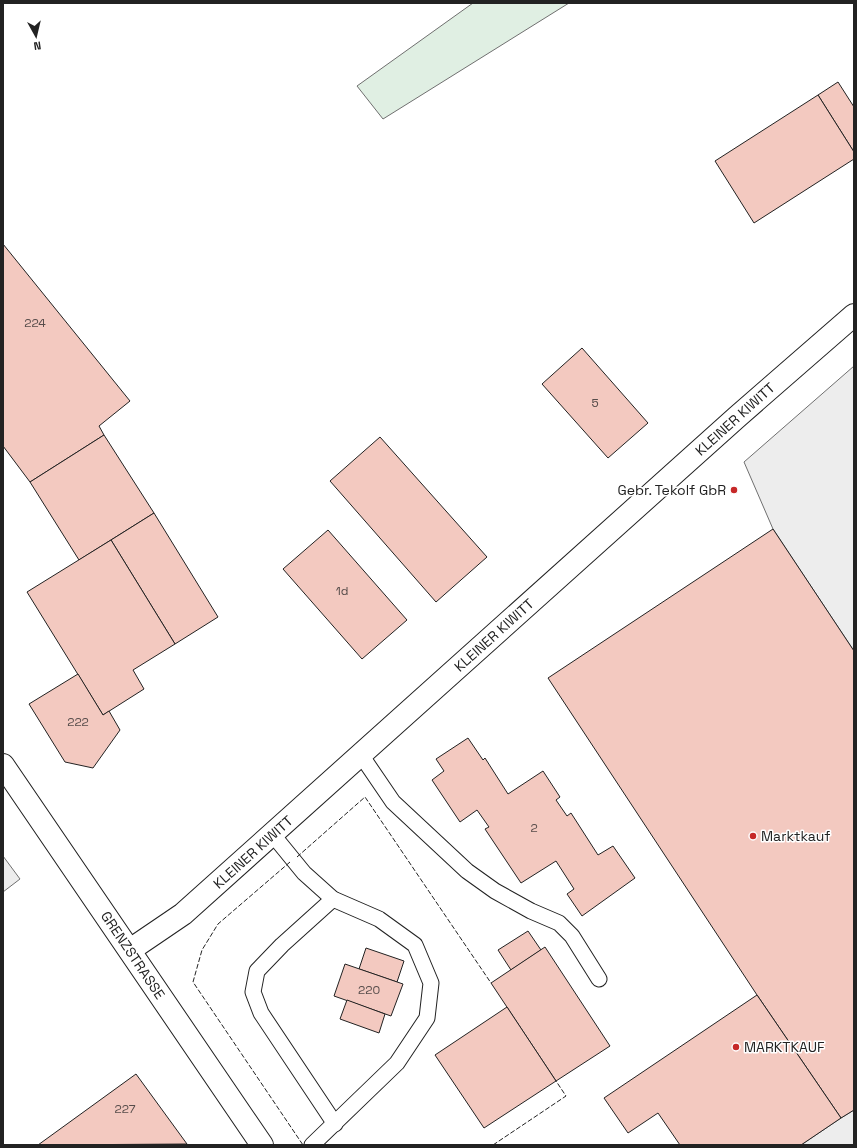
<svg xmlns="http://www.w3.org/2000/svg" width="857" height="1148" font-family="'Space Grotesk',sans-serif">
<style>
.green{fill:#e0efe3;stroke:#6f6f6f}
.parking{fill:#ededed;stroke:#6f6f6f}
.building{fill:#f3c9c0;stroke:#222}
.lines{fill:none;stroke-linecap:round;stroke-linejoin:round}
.lane-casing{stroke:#222;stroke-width:17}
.street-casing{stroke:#222;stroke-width:24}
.secondary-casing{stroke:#222;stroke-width:24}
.lane{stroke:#fff;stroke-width:15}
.street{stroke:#fff;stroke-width:22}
.secondary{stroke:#fff;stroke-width:22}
.fence{stroke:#222;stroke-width:1;stroke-dasharray:5 2;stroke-linecap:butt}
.poi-dot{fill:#c62828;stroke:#fff;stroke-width:1.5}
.labels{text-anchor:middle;stroke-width:3;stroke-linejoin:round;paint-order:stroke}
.number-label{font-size:12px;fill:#564c4a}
.street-label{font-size:14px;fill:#222;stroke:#fff}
.poi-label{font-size:14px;fill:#222;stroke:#fff;text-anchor:start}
</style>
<rect width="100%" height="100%" fill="#fff"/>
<polygon class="green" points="473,3 569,3 383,119 357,86"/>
<g class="parking">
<polygon points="854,366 854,651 773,529 744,462"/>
<polygon points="3,856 20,879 3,892"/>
<polygon points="854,1110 854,1145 801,1145 841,1118"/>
</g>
<g class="building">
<polygon points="838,82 854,107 854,152 818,95"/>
<polygon points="818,95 854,152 854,159 754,223 715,161"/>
<polygon points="3,244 130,401 99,426 104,435 30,482 3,446"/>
<polygon points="582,348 648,423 608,458 542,384"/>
<polygon points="104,435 154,513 79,560 30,482"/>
<polygon points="380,437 487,557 436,602 330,481"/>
<polygon points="154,513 218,617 175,644 111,540"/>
<polygon points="773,529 854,651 854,1110 841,1118 757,995 548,678"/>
<polygon points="328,530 407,620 362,659 283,569"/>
<polygon points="111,540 175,644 133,670 144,689 103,715 27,592"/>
<polygon points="78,674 103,715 109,711 120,730 93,768 65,762 29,704"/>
<polygon points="468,738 483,760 485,758 508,794 543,771 560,797 556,800 567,816 571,813 598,855 613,846 635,878 582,916 567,894 574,889 556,861 521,883 485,829 489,827 477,810 460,822 432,780 444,771 436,759"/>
<polygon points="528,931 541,950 511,970 498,950"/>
<polygon points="545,947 610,1046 556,1081 491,983"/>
<polygon points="366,948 404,961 397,982 359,969"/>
<polygon points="345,964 403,984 391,1016 334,996"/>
<polygon points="757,995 841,1118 801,1145 680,1145 658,1113 628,1133 604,1098"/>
<polygon points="347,1000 385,1014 379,1033 340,1019"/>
<polygon points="507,1007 556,1081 484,1128 435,1055"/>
<polygon points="136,1074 187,1144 38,1145"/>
</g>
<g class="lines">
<defs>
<g id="lane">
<polyline points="361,755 393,802 467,871 495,891 531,911 559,923 572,936 599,979"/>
<polyline points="273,835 304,873 333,899 379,919 415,945 431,983 427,1018 397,1063 312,1145"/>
<polyline points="333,899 282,945 257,971 253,992 261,1013 335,1124"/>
</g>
<polyline id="street" points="130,950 183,914 737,417 854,315"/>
<polyline id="secondary" points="3,765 262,1145"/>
</defs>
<use href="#lane" class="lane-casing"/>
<use href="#street" class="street-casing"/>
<use href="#secondary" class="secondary-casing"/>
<use href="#lane" class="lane"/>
<use href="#street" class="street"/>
<use href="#secondary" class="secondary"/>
<g class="fence">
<polyline points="297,857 365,797 491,983"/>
<polyline points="290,862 218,924 202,950 193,982 303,1145"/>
<polyline points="493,1145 566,1096 556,1081"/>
</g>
</g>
<g class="poi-dot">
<circle cx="734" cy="490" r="4"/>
<circle cx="753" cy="836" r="4"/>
<circle cx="736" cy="1047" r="4"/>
</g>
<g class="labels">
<g class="number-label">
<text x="35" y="327">224</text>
<text x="595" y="407">5</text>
<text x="342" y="595">1d</text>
<text x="78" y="726">222</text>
<text x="534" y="832">2</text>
<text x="369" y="994">220</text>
<text x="125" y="1113">227</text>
</g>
<g class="street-label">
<text transform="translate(735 419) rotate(-42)" y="5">KLEINER KIWITT</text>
<text transform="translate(494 635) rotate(-42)" y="5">KLEINER KIWITT</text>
<text transform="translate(253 852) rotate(-42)" y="5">KLEINER KIWITT</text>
<text transform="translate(133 955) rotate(56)" y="5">GRENZSTRASSE</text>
</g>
<g class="poi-label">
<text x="726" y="495" text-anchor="end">Gebr. Tekolf GbR</text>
<text x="761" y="841">Marktkauf</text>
<text x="744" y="1052">MARKTKAUF</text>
</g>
</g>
<rect width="857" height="1148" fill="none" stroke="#222222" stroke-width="8"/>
<g transform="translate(36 36) rotate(172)" stroke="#ffffff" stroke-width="3" paint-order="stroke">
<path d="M0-3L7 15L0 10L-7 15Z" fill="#222222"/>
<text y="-6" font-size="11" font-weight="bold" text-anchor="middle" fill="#222222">N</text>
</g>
</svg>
